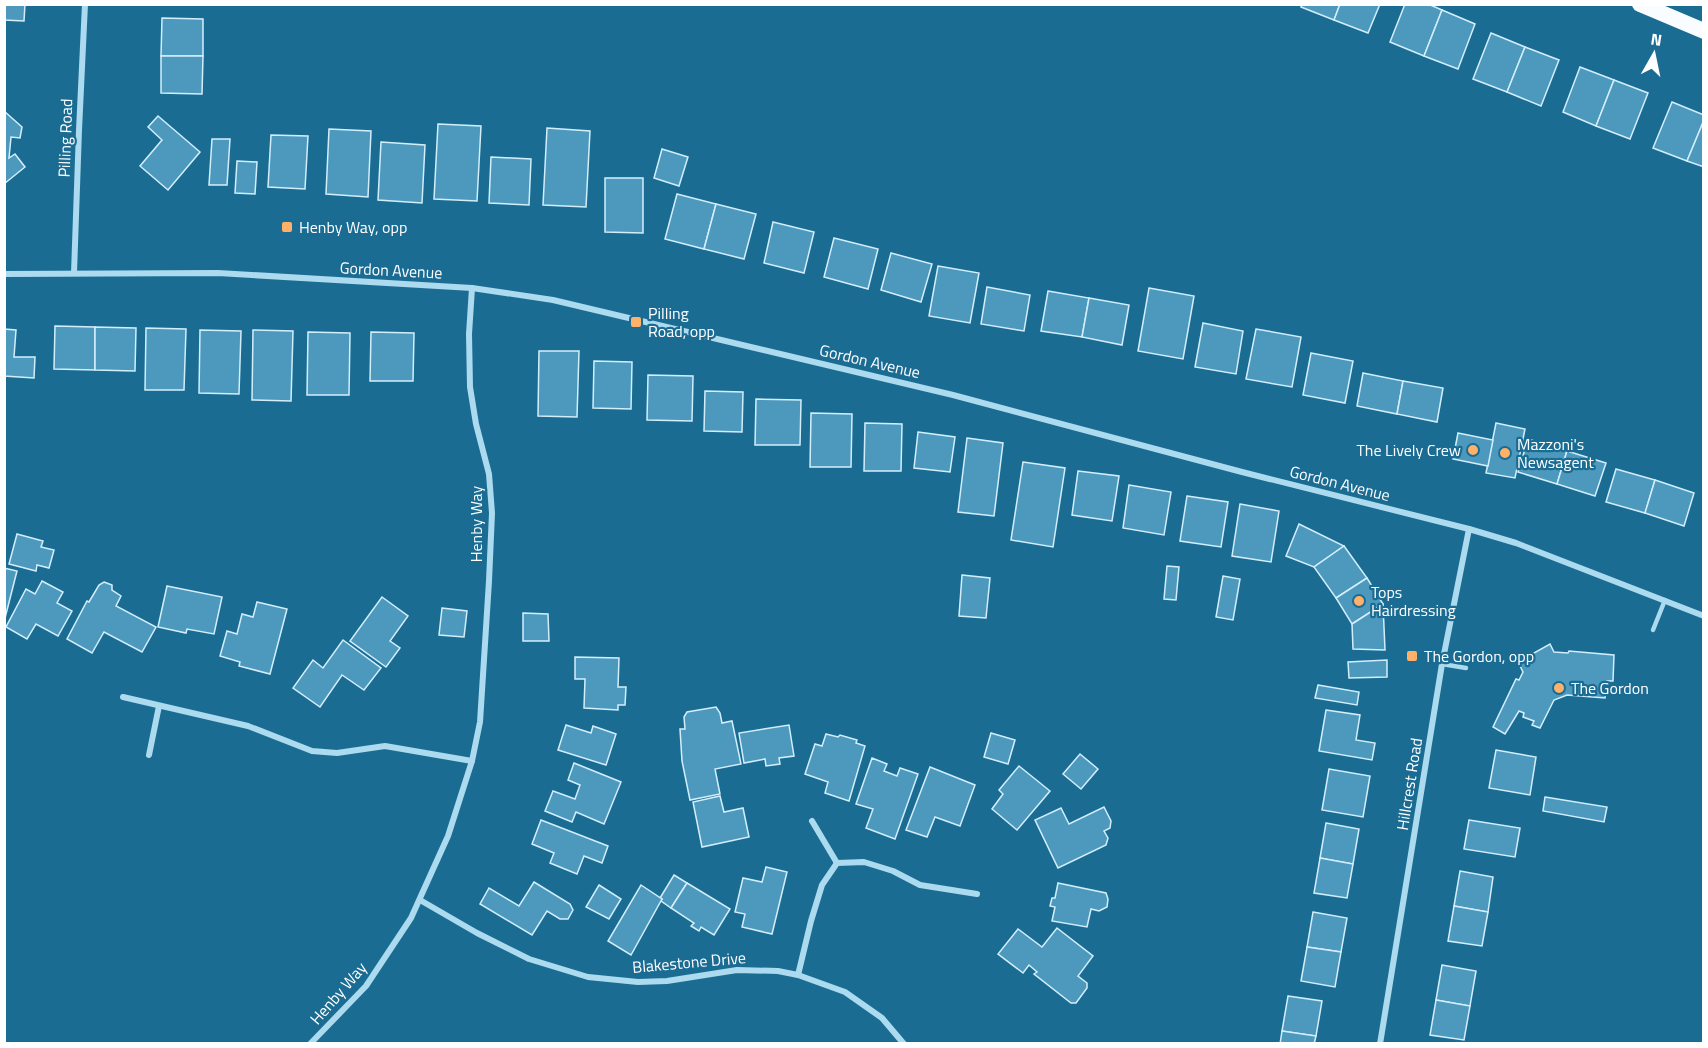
<svg xmlns="http://www.w3.org/2000/svg" width="1708" height="1048" font-family="'Titillium Web',sans-serif">
<style>
.building{fill:#4c99bd;stroke:#d3eefb;stroke-width:1.5}
.lines{fill:none;stroke-linecap:round;stroke-linejoin:round}
.service{stroke:#acdaef;stroke-width:4.5}
.minor{stroke:#acdaef;stroke-width:6}
.trunk{stroke:#fafdff;stroke-width:16}
.poi-dot{fill:#ffb16a;stroke:#1b6c93;stroke-width:2}
.labels{text-anchor:middle;stroke-width:4.5;stroke-linejoin:round;paint-order:stroke}
.street-label{font-size:16px;fill:#fff;stroke:#1b6c93}
.poi-label{font-size:16px;fill:#fff;stroke:#1b6c93;text-anchor:start}
</style>
<rect width="100%" height="100%" fill="#1b6c93"/>
<g class="building">
<polygon points="4,4 25,4 24,21 4,20"/>
<polygon points="1302,4 1340,4 1334,20 1301,7"/>
<polygon points="1340,4 1380,4 1368,33 1334,20"/>
<polygon points="1405,4 1428,4 1442,10 1424,56 1390,42"/>
<polygon points="1442,10 1475,24 1458,69 1424,56"/>
<polygon points="162,18 203,19 203,56 161,56"/>
<polygon points="1491,33 1525,47 1507,92 1473,79"/>
<polygon points="1525,47 1559,60 1541,106 1507,92"/>
<polygon points="161,56 203,56 202,94 161,93"/>
<polygon points="1580,67 1614,80 1596,126 1563,112"/>
<polygon points="1614,80 1648,93 1630,139 1596,126"/>
<polygon points="1672,102 1704,115 1704,120 1687,161 1653,148"/>
<polygon points="4,111 22,127 20,138 11,137 9,158 15,154 25,167 4,184"/>
<polygon points="158,116 200,152 168,190 140,166 162,140 148,127"/>
<polygon points="1704,120 1704,167 1687,161"/>
<polygon points="438,124 481,126 477,201 434,199"/>
<polygon points="547,128 590,131 586,207 543,205"/>
<polygon points="329,129 371,131 368,197 326,194"/>
<polygon points="271,135 308,136 305,189 268,187"/>
<polygon points="212,139 230,139 227,185 209,185"/>
<polygon points="381,142 425,145 422,203 378,200"/>
<polygon points="662,149 688,157 679,186 654,178"/>
<polygon points="491,157 531,159 529,205 489,203"/>
<polygon points="237,161 257,162 255,194 235,193"/>
<polygon points="605,178 643,178 643,233 605,232"/>
<polygon points="677,194 716,204 704,249 665,239"/>
<polygon points="716,204 756,214 744,259 704,249"/>
<polygon points="773,222 814,232 804,273 764,263"/>
<polygon points="834,238 878,249 868,289 824,277"/>
<polygon points="891,253 932,264 921,302 881,290"/>
<polygon points="938,266 979,273 970,323 929,316"/>
<polygon points="987,287 1030,295 1024,331 981,324"/>
<polygon points="1149,288 1194,296 1183,359 1138,351"/>
<polygon points="1048,291 1089,298 1082,337 1041,331"/>
<polygon points="1089,298 1129,305 1122,345 1082,337"/>
<polygon points="1203,323 1243,331 1236,374 1195,367"/>
<polygon points="55,326 95,327 95,370 54,369"/>
<polygon points="95,327 136,328 135,371 95,370"/>
<polygon points="146,328 186,329 184,390 145,390"/>
<polygon points="4,329 16,330 14,357 35,357 34,378 4,376"/>
<polygon points="1256,329 1301,337 1292,387 1246,379"/>
<polygon points="200,330 241,331 239,394 199,393"/>
<polygon points="253,330 293,331 291,401 252,400"/>
<polygon points="308,332 350,333 349,395 307,395"/>
<polygon points="371,332 414,333 413,381 370,381"/>
<polygon points="539,351 579,351 577,417 538,416"/>
<polygon points="1311,353 1353,361 1345,403 1303,395"/>
<polygon points="594,361 632,362 631,409 593,408"/>
<polygon points="1363,373 1403,381 1397,414 1357,406"/>
<polygon points="648,375 693,376 692,421 647,420"/>
<polygon points="1403,381 1443,388 1437,422 1397,414"/>
<polygon points="705,391 743,392 742,432 704,431"/>
<polygon points="756,399 801,400 800,445 755,445"/>
<polygon points="811,413 852,414 851,467 810,467"/>
<polygon points="865,423 902,424 901,471 864,471"/>
<polygon points="1496,423 1525,429 1515,478 1486,473"/>
<polygon points="918,432 955,437 950,472 914,468"/>
<polygon points="1458,433 1493,440 1488,466 1453,459"/>
<polygon points="967,438 1003,443 994,516 958,512"/>
<polygon points="1528,439 1567,451 1557,484 1518,472"/>
<polygon points="1567,451 1606,463 1595,496 1557,484"/>
<polygon points="1023,462 1065,468 1053,547 1011,540"/>
<polygon points="1616,469 1655,480 1645,513 1606,502"/>
<polygon points="1078,471 1119,476 1112,521 1072,515"/>
<polygon points="1655,480 1694,493 1684,526 1645,513"/>
<polygon points="1129,485 1171,492 1164,535 1123,528"/>
<polygon points="1187,496 1228,502 1221,547 1180,541"/>
<polygon points="1240,504 1279,511 1271,562 1232,556"/>
<polygon points="1299,524 1344,546 1314,567 1286,556"/>
<polygon points="17,534 43,541 41,547 54,550 49,568 37,565 36,571 9,564"/>
<polygon points="1344,546 1367,578 1336,598 1314,567"/>
<polygon points="1167,566 1179,567 1176,600 1164,599"/>
<polygon points="4,568 17,571 4,622"/>
<polygon points="962,575 990,578 986,618 959,616"/>
<polygon points="1223,576 1240,579 1233,620 1216,617"/>
<polygon points="1367,578 1383,604 1352,624 1336,598"/>
<polygon points="42,581 63,592 57,603 72,611 58,636 36,624 27,639 6,627 26,589 35,594"/>
<polygon points="104,582 112,585 112,590 121,596 116,606 156,627 142,652 104,632 92,653 67,639 87,601 89,602 99,585"/>
<polygon points="167,586 222,597 214,634 187,629 186,633 158,627"/>
<polygon points="382,597 408,616 390,641 400,648 386,667 350,641"/>
<polygon points="257,602 287,609 270,674 239,666 240,662 220,656 227,631 237,634 242,614 253,617"/>
<polygon points="1383,604 1385,650 1353,649 1352,624"/>
<polygon points="442,608 467,611 464,637 439,635"/>
<polygon points="523,613 548,614 549,641 523,641"/>
<polygon points="343,640 381,668 364,690 342,675 320,707 293,688 313,660 323,668"/>
<polygon points="1550,644 1554,652 1568,653 1569,651 1614,655 1613,681 1607,681 1605,698 1567,695 1554,700 1540,728 1532,725 1534,721 1523,717 1524,713 1519,711 1505,734 1493,727 1516,679 1519,680 1523,672 1518,662"/>
<polygon points="575,657 619,658 618,687 626,687 625,705 618,705 618,710 584,708 585,679 575,679"/>
<polygon points="1387,660 1387,677 1349,678 1348,662"/>
<polygon points="1318,685 1359,692 1357,705 1315,698"/>
<polygon points="716,707 720,713 722,723 732,721 741,764 715,769 720,794 690,800 682,761 680,729 685,729 684,717 687,712"/>
<polygon points="1326,710 1360,715 1356,740 1375,743 1372,760 1319,751"/>
<polygon points="566,725 591,733 593,726 616,734 606,765 558,750"/>
<polygon points="789,725 794,756 779,758 780,764 766,766 765,759 744,763 739,733"/>
<polygon points="991,733 1015,740 1008,764 984,757"/>
<polygon points="826,734 838,737 840,735 857,740 856,743 865,746 849,801 825,793 828,782 805,774 815,744 822,746"/>
<polygon points="1496,750 1536,757 1530,795 1489,788"/>
<polygon points="1080,754 1098,769 1081,789 1063,774"/>
<polygon points="872,758 887,764 884,771 897,776 900,768 918,774 895,839 866,828 873,809 856,804"/>
<polygon points="574,763 621,782 604,824 576,812 572,822 545,811 553,791 575,799 580,785 568,780"/>
<polygon points="1019,766 1050,791 1017,830 992,809 1003,794 999,790"/>
<polygon points="930,767 975,785 960,826 935,817 927,837 906,830"/>
<polygon points="1329,769 1370,776 1363,817 1322,810"/>
<polygon points="720,796 724,812 743,808 749,837 702,847 693,802"/>
<polygon points="1545,797 1607,807 1604,822 1543,811"/>
<polygon points="1104,807 1111,821 1110,828 1104,831 1108,838 1106,845 1058,868 1035,820 1061,808 1069,824"/>
<polygon points="541,820 608,846 602,863 584,856 577,874 550,863 554,853 532,844"/>
<polygon points="1469,820 1520,828 1515,857 1464,849"/>
<polygon points="1326,823 1359,829 1353,864 1320,858"/>
<polygon points="1320,858 1353,864 1347,898 1314,893"/>
<polygon points="766,867 787,872 772,934 742,927 745,914 735,912 743,878 762,882"/>
<polygon points="1460,871 1493,877 1488,912 1454,906"/>
<polygon points="674,875 687,883 671,908 661,901 662,899 660,898"/>
<polygon points="534,882 570,904 573,910 568,919 560,919 547,911 532,935 480,904 489,888 519,906"/>
<polygon points="687,883 730,909 714,935 701,927 699,931 691,926 694,923 671,908"/>
<polygon points="1058,883 1106,893 1108,899 1107,907 1099,911 1091,909 1087,927 1052,921 1055,907 1050,906 1052,898 1055,898"/>
<polygon points="599,885 621,899 609,919 586,907"/>
<polygon points="641,885 662,899 631,955 608,941"/>
<polygon points="1454,906 1488,912 1482,946 1448,941"/>
<polygon points="1313,912 1347,918 1341,952 1307,947"/>
<polygon points="1057,928 1093,956 1078,976 1087,983 1087,988 1076,1003 1071,1003 1034,974 1037,972 1029,965 1023,973 998,954 1018,929 1042,947"/>
<polygon points="1307,947 1341,952 1335,987 1301,981"/>
<polygon points="1442,965 1476,971 1470,1006 1436,1000"/>
<polygon points="1288,996 1322,1001 1316,1036 1282,1031"/>
<polygon points="1436,1000 1470,1006 1464,1040 1430,1035"/>
<polygon points="1282,1031 1316,1036 1314,1044 1280,1044"/>
</g>
<g class="lines">
<g class="service">
<polyline points="1653,630 1665,600"/>
<polyline points="1442,664 1466,668"/>
</g>
<g class="minor">
<polyline points="74,273 79,130 85,4"/>
<polyline points="4,274 218,273 472,288 553,300 953,395 1242,472 1469,529 1516,543 1704,616"/>
<polyline points="123,697 248,726 312,751 337,753 385,746 472,761"/>
<polyline points="149,755 159,706"/>
<polyline points="812,821 837,863"/>
<polyline points="420,900 477,933 529,959 588,977 638,982 667,981 737,970 778,971 798,975 845,992 882,1018 904,1044"/>
<polyline points="798,975 811,921 822,885 837,863 864,862 893,871 920,885 977,894"/>
<polyline points="310,1044 366,986 411,918 448,836 472,761 480,722 489,581 492,513 489,474 476,424 470,387 469,334 472,288"/>
<polyline points="1380,1044 1442,664 1469,529"/>
</g>
<polyline class="trunk" points="1640,4 1704,31"/>
</g>
<g class="poi-dot">
<rect x="281" y="221" width="12" height="12" rx="3"/>
<rect x="630" y="316" width="12" height="12" rx="3"/>
<circle cx="1473" cy="450" r="6"/>
<circle cx="1505" cy="453" r="6"/>
<circle cx="1359" cy="601" r="6"/>
<rect x="1406" y="650" width="12" height="12" rx="3"/>
<circle cx="1559" cy="688" r="6"/>
</g>
<g class="labels">
<g class="street-label">
<text transform="translate(65 138) rotate(-88)" y="6">Pilling Road</text>
<text transform="translate(391 270) rotate(3)" y="6">Gordon Avenue</text>
<text transform="translate(870 361) rotate(13)" y="6">Gordon Avenue</text>
<text transform="translate(1340 483) rotate(14)" y="6">Gordon Avenue</text>
<text transform="translate(476 524) rotate(-90)" y="6">Henby Way</text>
<text transform="translate(1409 784) rotate(-81)" y="6">Hillcrest Road</text>
<text transform="translate(689 962) rotate(-5)" y="6">Blakestone Drive</text>
<text transform="translate(338 993) rotate(-49)" y="6">Henby Way</text>
</g>
<g class="poi-label">
<text x="299" y="233">Henby Way, opp</text>
<text x="648" y="319">Pilling<tspan x="648" dy="18">Road, opp</tspan></text>
<text x="1517" y="450">Mazzoni's<tspan x="1517" dy="18">Newsagent</tspan></text>
<text x="1461" y="456" text-anchor="end">The Lively Crew</text>
<text x="1371" y="598">Tops<tspan x="1371" dy="18">Hairdressing</tspan></text>
<text x="1424" y="662">The Gordon, opp</text>
<text x="1571" y="694">The Gordon</text>
</g>
</g>
<rect width="1708" height="1048" fill="none" stroke="#ffffff" stroke-width="12"/>
<g transform="translate(1654 54) rotate(9)" stroke="#1b6c93" stroke-width="4.5" paint-order="stroke">
<path d="M0-4.5L10 22L0 15L-10 22Z" fill="#ffffff"/>
<text y="-9" font-size="16" font-weight="bold" text-anchor="middle" fill="#ffffff">N</text>
</g>
</svg>
